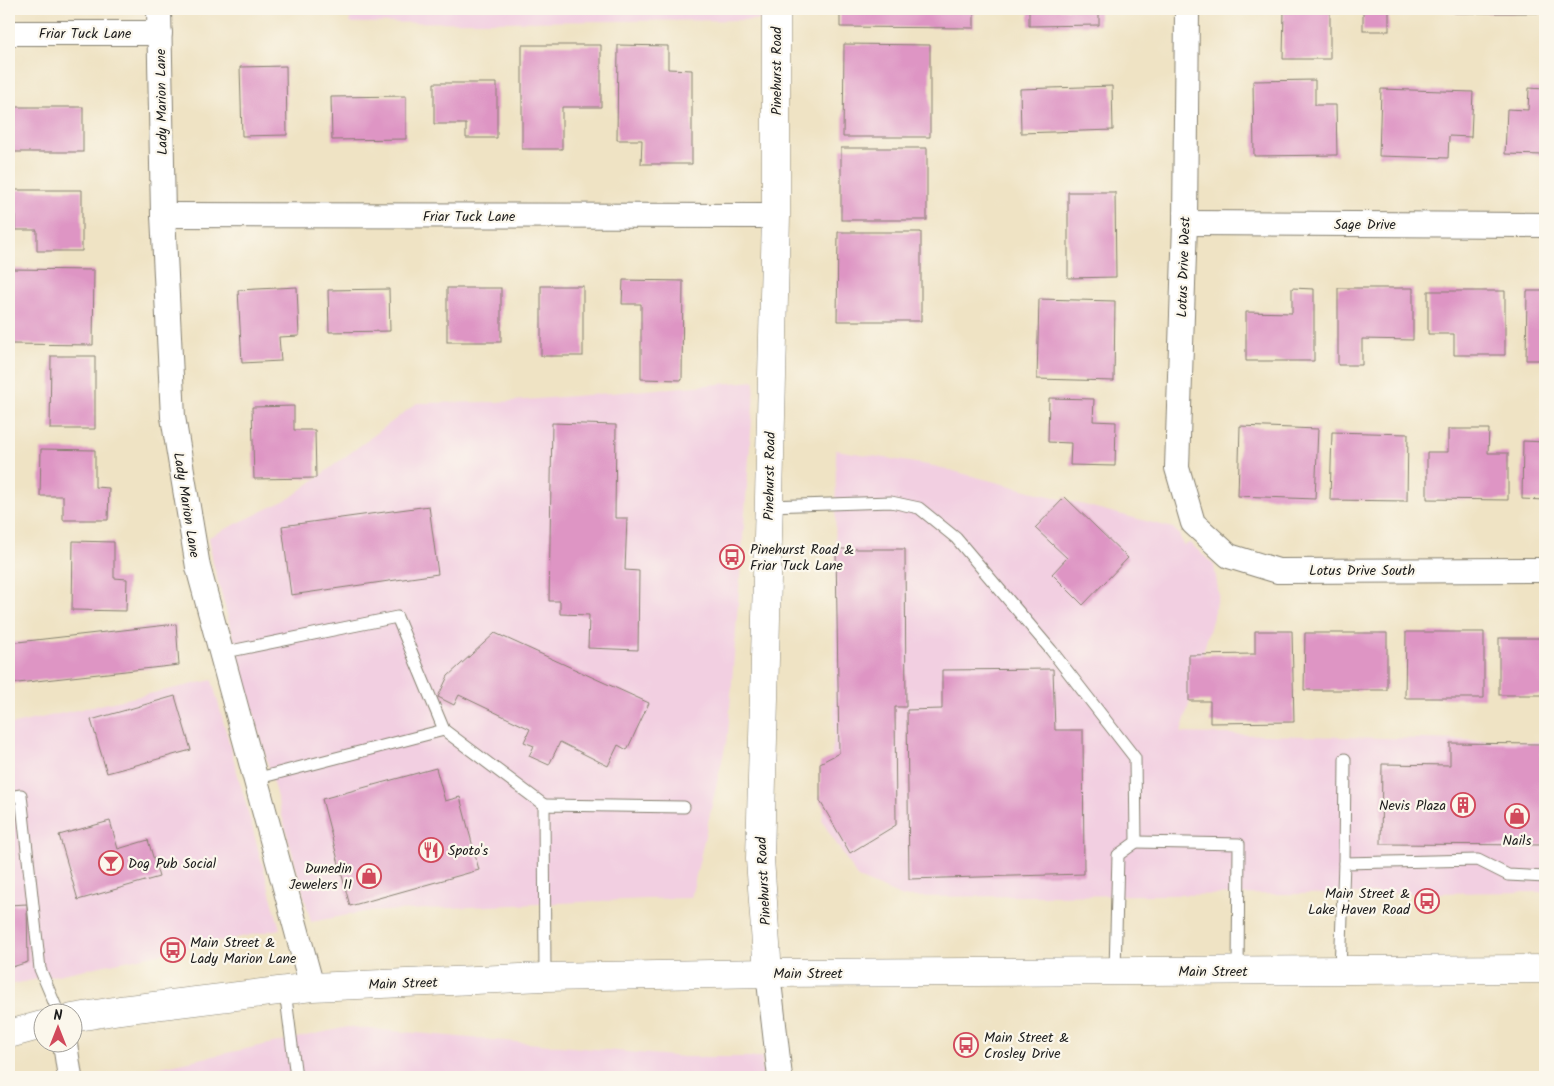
<svg xmlns="http://www.w3.org/2000/svg" width="1554" height="1086" font-family="Kalam,sans-serif">
<style>
.built{fill:#f2cfe1}
.building{fill:#de95c4}
.lines{fill:none;stroke-linecap:round;stroke-linejoin:round}
.lane-casing{stroke:#868070;stroke-width:13}
.street-casing{stroke:#868070;stroke-width:26}
.secondary-casing{stroke:#868070;stroke-width:29}
.lane{stroke:#fff;stroke-width:11}
.street{stroke:#fff;stroke-width:24}
.secondary{stroke:#fff;stroke-width:28}
.labels{text-anchor:middle;stroke-width:4.5;stroke-linejoin:round;paint-order:stroke}
.street-label{font-size:14px;fill:#1c1c1c;stroke:#fbf7ec}
.poi-label{font-size:14px;fill:#1c1c1c;stroke:#fbf7ec;text-anchor:start}
</style>
<rect width="100%" height="100%" fill="#fbf7ec"/>
<filter id="ink" filterUnits="userSpaceOnUse"><feTurbulence type="fractalNoise" baseFrequency=".02" numOctaves="2"/><feDisplacementMap in="SourceGraphic" scale="10" xChannelSelector="R" yChannelSelector="G"/><feConvolveMatrix kernelMatrix="1 2 1 2 8 2 1 2 1" color-interpolation-filters="sRGB"/></filter>
<filter id="wash" filterUnits="userSpaceOnUse"><feTurbulence type="fractalNoise" baseFrequency=".0096" numOctaves="4" result="noise"/><feDisplacementMap in="SourceGraphic" scale="20" xChannelSelector="R" yChannelSelector="G"/><feGaussianBlur stdDeviation="1.12" result="paint"/><feColorMatrix in="noise" values="0 0 0 0 0 0 0 0 0 0 0 0 0 0 0 0 0 1.4 0 .05"/><feComposite in="paint" operator="in"/></filter>
<g filter="url(#wash)">
<rect width="100%" height="100%" fill="#efe3c4"/>
<g class="built">
<polygon points="350,9 760,9 760,20 350,23"/>
<polygon points="755,381 728,734 691,898 646,899 364,912 311,922 213,563 209,537 290,498 417,403 501,402"/>
<polygon points="836,450 934,466 1173,528 1179,534 1183,545 1190,543 1214,565 1219,595 1181,733 1545,742 1545,892 903,897 858,878 822,821 834,737"/>
<polygon points="212,680 280,929 9,985 9,725"/>
<polygon points="348,1027 684,1057 762,1057 763,1077 114,1077"/>
</g>
<g id="blocks">
<g class="building">
<polygon points="840,9 974,9 974,28 840,27"/>
<polygon points="1029,9 1099,9 1099,25 1029,26"/>
<polygon points="1284,9 1330,9 1330,59 1283,59"/>
<rect x="1363" y="9" width="26" height="22"/>
<rect x="1455" y="9" width="90" height="4"/>
<polygon points="844,44 930,45 930,137 843,137"/>
<polygon points="522,45 601,45 601,107 562,107 562,149 522,149"/>
<polygon points="618,45 668,46 668,69 692,70 692,164 641,164 642,140 617,140"/>
<polygon points="286,66 287,135 242,136 240,67"/>
<polygon points="1315,80 1315,105 1336,105 1337,155 1254,156 1253,81"/>
<polygon points="434,83 497,83 497,138 466,138 466,124 434,124"/>
<polygon points="1112,86 1113,130 1021,133 1020,89"/>
<polygon points="1529,88 1545,89 1545,155 1505,154 1507,109 1528,110"/>
<polygon points="1381,89 1473,92 1471,137 1449,136 1448,158 1379,156"/>
<polygon points="406,96 406,139 332,140 331,97"/>
<rect x="10" y="107" width="73" height="45"/>
<rect x="841" y="148" width="86" height="72"/>
<polygon points="15,190 82,190 82,251 37,251 37,230 15,230"/>
<polygon points="1068,192 1115,192 1116,277 1068,278"/>
<polygon points="838,232 921,232 921,321 837,321"/>
<polygon points="11,269 94,270 93,345 10,344"/>
<polygon points="623,280 683,281 682,380 641,379 641,304 622,304"/>
<rect x="541" y="286" width="42" height="70"/>
<polygon points="297,287 299,336 279,337 281,361 242,363 238,290"/>
<rect x="447" y="288" width="54" height="54"/>
<polygon points="1292,288 1314,289 1314,361 1246,361 1246,312 1292,313"/>
<polygon points="1338,288 1413,288 1413,340 1362,339 1362,365 1338,365"/>
<polygon points="389,289 390,331 329,332 328,290"/>
<polygon points="1428,291 1505,291 1505,355 1454,355 1454,334 1428,334"/>
<polygon points="1527,291 1545,291 1545,360 1526,360"/>
<polygon points="1039,299 1115,301 1114,381 1037,379"/>
<polygon points="51,356 95,356 95,429 50,429"/>
<polygon points="1049,398 1094,399 1093,421 1116,422 1115,466 1070,465 1071,443 1048,442"/>
<polygon points="294,406 294,430 315,430 316,478 254,479 252,407"/>
<polygon points="552,423 616,425 615,518 627,518 625,570 639,571 638,650 588,648 589,615 560,614 560,601 549,601"/>
<polygon points="1240,426 1318,429 1315,499 1238,496"/>
<polygon points="1448,429 1489,429 1488,453 1508,453 1508,500 1427,499 1427,452 1448,452"/>
<polygon points="1332,432 1408,434 1407,501 1330,500"/>
<polygon points="1523,441 1545,442 1545,500 1522,499"/>
<polygon points="41,449 95,450 95,487 109,488 108,520 63,520 63,496 40,496"/>
<polygon points="1065,497 1128,558 1083,605 1052,574 1067,558 1035,528"/>
<polygon points="429,506 438,574 291,595 282,526"/>
<polygon points="73,541 114,542 114,578 127,579 126,611 72,610"/>
<polygon points="836,549 905,549 906,707 895,707 896,825 850,853 820,801 820,763 839,753"/>
<polygon points="176,624 179,665 9,684 9,643"/>
<polygon points="1255,631 1292,631 1294,722 1210,723 1210,701 1189,701 1189,655 1255,654"/>
<polygon points="1406,632 1484,632 1484,698 1405,698"/>
<polygon points="495,633 649,703 627,750 618,745 608,766 560,742 549,765 529,756 534,746 524,742 530,729 459,695 454,705 438,697 448,676"/>
<polygon points="1305,633 1387,633 1387,690 1304,690"/>
<rect x="1499" y="638" width="46" height="57"/>
<polygon points="1053,669 1055,730 1083,730 1084,874 909,879 907,710 942,709 942,670"/>
<polygon points="175,696 191,750 107,773 91,720"/>
<polygon points="1450,743 1541,744 1541,763 1545,763 1545,845 1381,844 1382,764 1450,765"/>
<polygon points="436,768 445,801 460,797 479,870 350,906 322,799"/>
<polygon points="110,821 118,849 148,840 159,877 78,900 59,835"/>
<polygon points="27,904 28,962 9,968 9,905"/>
</g>
</g>
</g>
<g filter="url(#ink)">
<use href="#blocks" fill-opacity="0" stroke="#868070" stroke-width="1"/>
<g class="lines">
<defs>
<g id="lane">
<polyline points="768,506 891,502 919,508 956,538 1051,650 1135,758 1136,842 1118,855 1115,971"/>
<polyline points="221,653 397,617 444,730 544,805"/>
<polyline points="255,779 444,730"/>
<polyline points="9,797 21,795 40,969 59,1014"/>
<polyline points="1136,842 1239,844 1238,971"/>
<polyline points="1344,863 1345,759"/>
<polyline points="1340,970 1344,863 1478,860 1508,875 1545,877"/>
<polyline points="545,977 544,805 684,807"/>
<polyline points="285,990 296,1077"/>
</g>
<g id="street">
<polyline points="159,9 163,215 173,417 198,567 312,987"/>
<polyline points="1187,9 1185,223 1177,468 1193,523 1229,556 1278,571 1545,570"/>
<polyline points="9,33 160,33"/>
<polyline points="163,215 776,216"/>
<polyline points="1185,223 1545,225"/>
<polyline points="768,973 780,1077"/>
<polyline points="65,1044 70,1077"/>
</g>
<g id="secondary">
<polyline points="768,973 760,859 776,216 776,9"/>
<polyline points="72,1018 120,1010 312,987 545,977 768,973 1545,969"/>
<polyline points="9,1034 42,1025"/>
</g>
</defs>
<use href="#lane" class="lane-casing"/>
<use href="#street" class="street-casing"/>
<use href="#secondary" class="secondary-casing"/>
<use href="#lane" class="lane"/>
<use href="#street" class="street"/>
<use href="#secondary" class="secondary"/>
</g>
</g>
<defs>
<symbol id="bus-ring" viewBox="-11 -11 22 22"><circle r="9.5" fill="#fbf7ec" stroke="#d1495b" stroke-width="1.5"/><path d="M-5-6H5V4H4V6H2V4H-2V6H-4V4H-5ZM-3.5-4V0h7V-4ZM-3.5 1.2v1.5H-2V1.2ZM2 1.2v1.5H3.5V1.2Z" fill="#d1495b"/></symbol>
<symbol id="building-ring" viewBox="-11 -11 22 22"><circle r="9.5" fill="#fbf7ec" stroke="#d1495b" stroke-width="1.5"/><path d="M-4-6H4V6H1V3H-1V6H-4ZM-2.5-4.3h1.7v1.8h-1.7ZM.8-4.3h1.7v1.8H.8ZM-2.5-1h1.7V.8h-1.7ZM.8-1h1.7V.8H.8Z" fill="#d1495b"/></symbol>
<symbol id="shop-ring" viewBox="-11 -11 22 22"><circle r="9.5" fill="#fbf7ec" stroke="#d1495b" stroke-width="1.5"/><path d="M-5-2.5h2.3a2.7 3.5 0 0 1 5.4 0H5L5.5 6h-11ZM-1.5-2.5h3a1.5 2.3 0 0 0-3 0Z" fill="#d1495b"/></symbol>
<symbol id="restaurant-ring" viewBox="-11 -11 22 22"><circle r="9.5" fill="#fbf7ec" stroke="#d1495b" stroke-width="1.5"/><path d="M-5-6h1v4h1v-4h1v4h1v-4h1v5L-1.5 .5V6h-2V.5L-5-1ZM5-6V6H3V1.5H1.5Q1.5-4 5-6Z" fill="#d1495b"/></symbol>
<symbol id="bar-ring" viewBox="-11 -11 22 22"><circle r="9.5" fill="#fbf7ec" stroke="#d1495b" stroke-width="1.5"/><path d="M-6-5H6L.8 .8V4.5H3.5V6h-7V4.5H-.8V.8Z" fill="#d1495b"/></symbol>
</defs>
<g fill-rule="evenodd">
<use href="#bus-ring" x="718" y="543" width="28" height="28"/>
<use href="#building-ring" x="1449" y="791" width="28" height="28"/>
<use href="#shop-ring" x="1503" y="802" width="28" height="28"/>
<use href="#restaurant-ring" x="417" y="836" width="28" height="28"/>
<use href="#bar-ring" x="97" y="849" width="28" height="28"/>
<use href="#shop-ring" x="355" y="862" width="28" height="28"/>
<use href="#bus-ring" x="1413" y="887" width="28" height="28"/>
<use href="#bus-ring" x="159" y="936" width="28" height="28"/>
<use href="#bus-ring" x="952" y="1031" width="28" height="28"/>
</g>
<g class="labels">
<g class="street-label">
<text x="85" y="38">Friar Tuck Lane</text>
<text transform="translate(776 71) rotate(-90)" y="5">Pinehurst Road</text>
<text transform="translate(161 102) rotate(-91)" y="5">Lady Marion Lane</text>
<text x="469" y="221">Friar Tuck Lane</text>
<text x="1365" y="229">Sage Drive</text>
<text transform="translate(1183 267) rotate(-88)" y="5">Lotus Drive West</text>
<text transform="translate(769 476) rotate(-89)" y="5">Pinehurst Road</text>
<text transform="translate(187 505) rotate(81)" y="5">Lady Marion Lane</text>
<text x="1362" y="575">Lotus Drive South</text>
<text transform="translate(763 881) rotate(-93)" y="5">Pinehurst Road</text>
<text x="1213" y="976">Main Street</text>
<text x="808" y="978">Main Street</text>
<text transform="translate(403 983) rotate(-2)" y="5">Main Street</text>
</g>
<g class="poi-label">
<text x="750" y="554">Pinehurst Road &amp;<tspan x="750" dy="16">Friar Tuck Lane</tspan></text>
<text x="1446" y="810" text-anchor="end">Nevis Plaza</text>
<text x="1517" y="845" text-anchor="middle">Nails</text>
<text x="448" y="855">Spoto's</text>
<text x="128" y="868">Dog Pub Social</text>
<text x="352" y="873" text-anchor="end">Dunedin<tspan x="352" dy="16">Jewelers II</tspan></text>
<text x="1410" y="898" text-anchor="end">Main Street &amp;<tspan x="1410" dy="16">Lake Haven Road</tspan></text>
<text x="190" y="947">Main Street &amp;<tspan x="190" dy="16">Lady Marion Lane</tspan></text>
<text x="984" y="1042">Main Street &amp;<tspan x="984" dy="16">Crosley Drive</tspan></text>
</g>
</g>
<rect width="1554" height="1086" fill="none" stroke="#fbf7ec" stroke-width="30"/>
<g transform="translate(58 1028)"><circle r="24" fill="#fbf7ec" stroke="#a29f99"/>
<path d="M0-4L9 19L0 12L-9 19Z" fill="#d1495b"/>
<text y="-8" font-size="14" font-weight="bold" text-anchor="middle" fill="#1c1c1c">N</text>
</g>
</svg>
